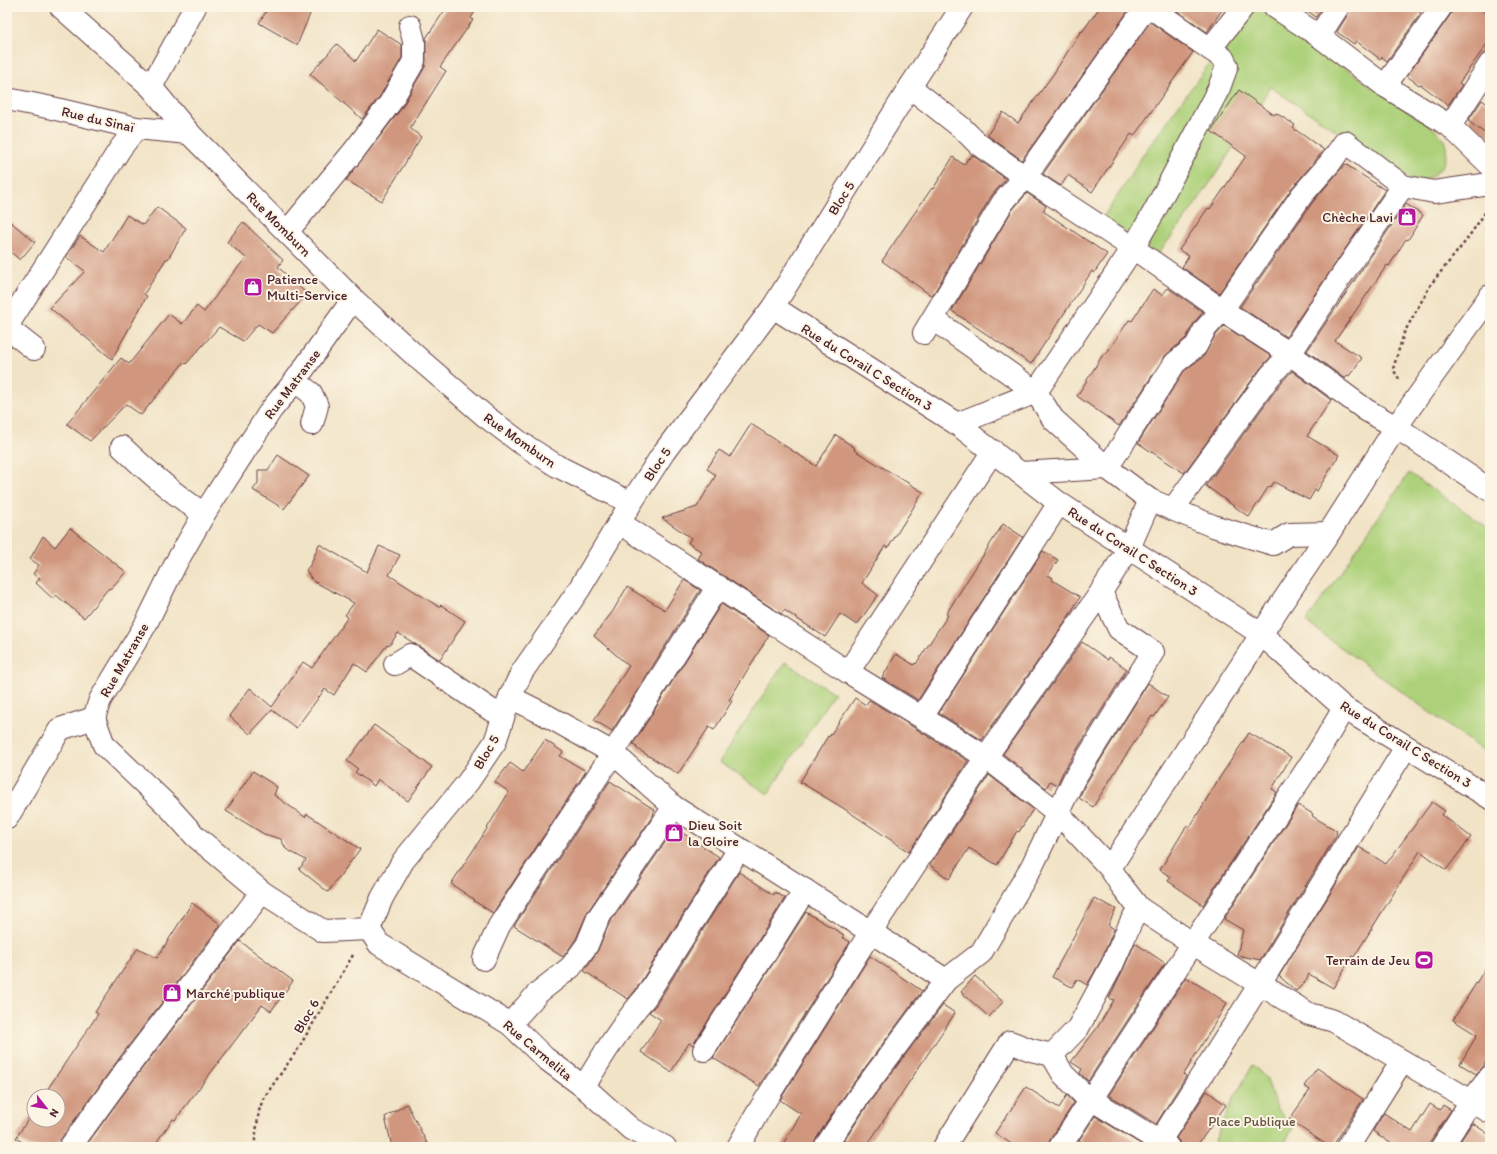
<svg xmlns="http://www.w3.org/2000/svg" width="1497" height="1154" font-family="Itim,sans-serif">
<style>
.green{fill:#add17a;stroke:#7c7852}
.building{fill:#d0977e}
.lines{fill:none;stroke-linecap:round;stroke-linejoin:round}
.minor-casing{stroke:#633c42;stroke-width:24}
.path{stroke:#633c42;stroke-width:2.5;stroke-dasharray:3 3;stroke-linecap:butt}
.minor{stroke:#fff;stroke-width:22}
.labels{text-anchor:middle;stroke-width:4;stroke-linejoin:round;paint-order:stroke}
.street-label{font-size:14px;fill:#4a1f2b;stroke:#fcf5e5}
.poi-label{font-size:14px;fill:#4a1f2b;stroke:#fcf5e5;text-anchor:start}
.park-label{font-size:14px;fill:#685443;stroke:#fcf5e5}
</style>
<rect width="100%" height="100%" fill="#fcf5e5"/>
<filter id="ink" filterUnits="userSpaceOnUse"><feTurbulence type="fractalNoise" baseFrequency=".025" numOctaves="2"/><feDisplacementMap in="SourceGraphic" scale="8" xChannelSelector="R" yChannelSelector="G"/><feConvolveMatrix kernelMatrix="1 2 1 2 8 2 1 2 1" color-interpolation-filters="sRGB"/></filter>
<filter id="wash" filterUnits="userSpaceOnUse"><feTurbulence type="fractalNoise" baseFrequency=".012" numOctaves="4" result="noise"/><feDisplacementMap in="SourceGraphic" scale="16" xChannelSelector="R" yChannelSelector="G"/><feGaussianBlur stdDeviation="0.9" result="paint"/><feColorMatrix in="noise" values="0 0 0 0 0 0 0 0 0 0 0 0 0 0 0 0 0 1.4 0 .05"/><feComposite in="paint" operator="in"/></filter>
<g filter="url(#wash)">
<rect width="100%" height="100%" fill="#f1e3c6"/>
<g class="green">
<path d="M1259,9L1436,130C1440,135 1445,140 1446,146C1450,165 1431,183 1412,181L1270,87C1236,145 1199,203 1157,255L1103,217L1124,186L1142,156L1248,10Z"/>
<polygon points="1409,473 1490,529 1490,749 1487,754 1306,622"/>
<polygon points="785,662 834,693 768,794 719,762"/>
<polygon points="1253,1065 1267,1079 1276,1108 1293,1128 1282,1147 1212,1147 1233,1099"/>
</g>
<g id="blocks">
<g class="building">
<polygon points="269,7 313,7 297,45 259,23"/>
<polygon points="447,7 478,7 471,18 473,20 440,67 446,71 410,128 421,137 382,201 346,180 401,109 425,67 426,61 426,38"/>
<polygon points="1100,7 1131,7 1022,160 987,135 1003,112 1018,123 1054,73 1081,31 1082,32"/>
<polygon points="1172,7 1224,7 1207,32"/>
<polygon points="1302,7 1323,7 1316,17"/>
<polygon points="1350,7 1412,7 1421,13 1387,61 1382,57 1380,59 1356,41 1354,44 1337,32 1348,14"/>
<polygon points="1453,7 1476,7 1490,16 1490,40 1459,83 1462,85 1448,105 1420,84 1419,85 1407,76 1451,14"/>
<polygon points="1150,22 1193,52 1134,136 1131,134 1092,192 1068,175 1061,186 1043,174"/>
<polygon points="377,29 402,45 402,58 380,96 362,119 310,74 337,44 356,61"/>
<polygon points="1239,90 1274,115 1276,113 1295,125 1293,128 1324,150 1292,188 1219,293 1182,267 1189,256 1179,250 1208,208 1210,209 1246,156 1211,131"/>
<polygon points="1482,100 1490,106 1490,137 1468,121"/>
<polygon points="972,155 1006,179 992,195 932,296 882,261 902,231 932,188 933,189 953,157 964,165 968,158 969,159"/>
<polygon points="1345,164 1385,190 1286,337 1240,307 1312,203"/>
<polygon points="1027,193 1046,206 1043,211 1107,254 1094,273 1092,271 1031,364 952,311 1013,209"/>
<polygon points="1406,204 1423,215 1408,240 1406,239 1389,266 1387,265 1335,341 1362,358 1349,376 1347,375 1345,379 1307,351"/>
<polygon points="157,207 186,228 168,259 166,259 144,294 147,296 112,359 50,308 85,271 66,257 80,236 104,252 127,215 143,225"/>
<polygon points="7,219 35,242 20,260 7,249"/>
<polygon points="243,222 283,260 278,267 307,294 272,333 258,324 243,341 219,327 186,364 184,362 141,415 126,404 90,441 67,424 121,358 129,364 169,314 182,324 197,306 204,312 229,278 246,258 227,242"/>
<polygon points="1168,288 1203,312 1194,323 1186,338 1165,356 1119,426 1077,396 1104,353 1106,354 1129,320 1132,321 1153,289 1162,295"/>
<polygon points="1224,326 1271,356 1260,369 1184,473 1138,443 1184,371 1204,356 1215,336"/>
<polygon points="1292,371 1331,400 1307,436 1339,455 1317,491 1315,490 1309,500 1274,482 1270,487 1269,486 1249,517 1206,486 1280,384"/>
<polygon points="751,424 816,466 836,435 855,448 854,450 923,492 888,548 885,546 862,583 878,595 857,625 840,614 825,637 784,610 781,614 698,559 702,552 688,543 691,538 662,518 697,507 716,475 707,469 719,450 730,457"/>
<polygon points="278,455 309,476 284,509 253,490 258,483 258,470 268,470"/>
<polygon points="1003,524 1023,537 918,700 882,678 896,654 914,665 915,663 916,664 948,615 946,614"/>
<polygon points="70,528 126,572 111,588 108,589 84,618 56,595 53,599 36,583 40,578 33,574 39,565 30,559 43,536 55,547"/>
<polygon points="319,544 367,572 379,546 400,555 389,575 439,607 441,605 465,621 440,660 398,633 389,646 387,645 367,672 354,663 334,695 325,689 296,728 272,710 250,734 229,716 250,688 272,707 303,662 312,668 348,617 345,615 354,603 313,581 306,570 311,564"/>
<polygon points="1043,551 1058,560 1048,575 1053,578 1052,580 1080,597 1064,624 982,740 939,713"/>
<polygon points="684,580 700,590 612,731 594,720 629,666 594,636 613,611 627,587 665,610"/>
<polygon points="721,604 769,635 729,700 732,701 714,730 709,727 678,774 636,748 637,746 633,744"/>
<polygon points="1082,642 1108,660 1109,657 1127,669 1063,772 1057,785 1050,781 1046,788 1003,754"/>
<polygon points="1148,683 1168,697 1154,717 1152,716 1120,764 1093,807 1079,798 1085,785"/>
<polygon points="855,698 866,705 869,700 968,761 909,852 843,808 800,782 828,736 829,737"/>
<polygon points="374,725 432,767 408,801 378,779 374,786 355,772 358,769 347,761"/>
<polygon points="1249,733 1291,757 1272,789 1277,792 1203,905 1168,881 1171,877 1160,870 1187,825 1190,827 1218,780"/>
<polygon points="545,740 563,752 560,756 586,771 493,913 474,901 475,900 451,884 480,840 509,792 495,782 510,763 523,772"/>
<polygon points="253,771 277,787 274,795 305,817 307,814 360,849 328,892 299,869 306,860 286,849 281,839 264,834 226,811"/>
<polygon points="989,775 1033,809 1019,832 1017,831 997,865 969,848 949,879 930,865"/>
<polygon points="610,781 655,810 653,814 654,814 588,911 576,939 563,957 514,926"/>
<polygon points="1432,802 1445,811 1442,815 1471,837 1446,870 1420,851 1354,957 1352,956 1333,988 1309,974 1305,982 1296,991 1279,976 1359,847 1386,864"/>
<polygon points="1298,805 1313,814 1312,816 1337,831 1336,833 1337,834 1260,960 1237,955 1243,930 1224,919"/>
<polygon points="675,828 719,857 635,991 628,999 584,971 598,950 609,924"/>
<polygon points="739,872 774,895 775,892 785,898 693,1045 689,1043 671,1072 641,1052 661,1020 649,1012 656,1005"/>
<polygon points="1094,898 1116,909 1108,925 1114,929 1101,960 1087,985 1077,979 1072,987 1052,977"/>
<polygon points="192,903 219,923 219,925 220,926 121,1056 60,1140 58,1147 29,1147 16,1138 34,1110 34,1120 58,1120 58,1096 43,1096 98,1014 95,1012 138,948 157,958"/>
<polygon points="806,912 844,935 842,937 850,942 759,1086 713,1058"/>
<polygon points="240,941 293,981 271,1011 262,1005 175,1120 173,1119 153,1147 85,1147 141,1070"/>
<polygon points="1135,943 1165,963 1088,1081 1080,1073 1082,1069 1071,1062 1097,1028 1114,1000 1109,998 1123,970"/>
<polygon points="870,956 922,991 849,1089 815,1140 813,1147 781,1147 801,1114 780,1100"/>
<polygon points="1490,961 1490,1055 1483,1067 1476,1074 1460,1064 1477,1035 1453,1020"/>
<polygon points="975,976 1003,1002 989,1017 961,992"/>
<polygon points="1186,977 1227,1003 1184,1074 1186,1076 1156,1124 1109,1095"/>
<polygon points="943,1005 955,1013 866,1147 840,1147 869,1103"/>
<polygon points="1317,1068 1363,1099 1332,1147 1330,1147 1289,1120 1310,1090 1304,1086"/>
<polygon points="1026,1087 1059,1108 1067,1095 1074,1103 1050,1140 1047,1147 1016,1147 995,1133"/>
<polygon points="1207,1091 1226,1105 1196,1147 1180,1147 1179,1141 1176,1138"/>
<polygon points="407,1104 429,1147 392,1147 385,1117"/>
<polygon points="1430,1104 1440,1110 1443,1105 1451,1110 1429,1143 1430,1144 1430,1147 1396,1147 1373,1131 1384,1113 1412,1132"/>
<polygon points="1095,1116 1144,1146 1144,1147 1089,1147 1079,1140"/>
<polygon points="1472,1123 1490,1135 1490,1147 1462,1147 1458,1145"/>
</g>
</g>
</g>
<g filter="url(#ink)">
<use href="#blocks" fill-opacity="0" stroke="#633c42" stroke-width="1"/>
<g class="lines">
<defs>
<g id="minor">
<polyline points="61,7 151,87 189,133 353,299 419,359 485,416 521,443 557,466 631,503"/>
<polyline points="1150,7 1210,49 1243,7"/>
<polyline points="1275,7 1319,36"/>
<polyline points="1338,7 1319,36 1385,86"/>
<polyline points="1441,7 1385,86 1450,126 1490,165"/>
<polyline points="151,87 195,7"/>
<polyline points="910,87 962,128 978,144 1025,177 1146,7"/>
<polyline points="7,99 52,108 136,128 189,133"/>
<polyline points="1450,126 1490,64"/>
<polyline points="287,232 354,151 390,103 414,61 414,41 410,26"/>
<polyline points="353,299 295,381 271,410 204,514 176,563 146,624 100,700 94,718 104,745 169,807 195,836 262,892 323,931 369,929"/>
<polyline points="773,307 957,424 1059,503 1261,634 1344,708 1490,798"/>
<polyline points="933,319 1036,392 1053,419 1107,468 1150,500 1213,526 1273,544 1289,534 1329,533"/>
<polyline points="7,326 120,149 136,128"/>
<polyline points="7,328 34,349"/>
<polyline points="924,333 1003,202 1025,177 1133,248 1222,310 1290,354 1366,410 1396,427 1490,490"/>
<polyline points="295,381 311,393 317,406 312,424"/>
<polyline points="957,424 1036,392 1133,248 1154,212 1219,88 1227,66 1223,58 1210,49"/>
<path d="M122,447C147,471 175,495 204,514"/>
<polyline points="1020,473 1107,468 1175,363 1196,346 1205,329 1222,310 1302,195 1330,163 1345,142 1403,186 1434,192 1490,184"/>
<polyline points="1173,509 1270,376 1290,354 1340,278 1403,186"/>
<polyline points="620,523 848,672 986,757 1058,813 1110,868 1121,885 1139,908 1192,943 1309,1014 1334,1021 1490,1112"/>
<polyline points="395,664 410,655 491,710 504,714"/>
<polyline points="848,672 993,451"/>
<polyline points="510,697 544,714 613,753 674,807 946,980"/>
<polyline points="922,717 1059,503"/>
<polyline points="7,818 60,729 94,718"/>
<polyline points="1110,868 1279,607 1329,533 1396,427 1490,296"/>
<polyline points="369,929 382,898 403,861 468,782 495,742 510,697 522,672 578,591 631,503 664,452 773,307 910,87 962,7"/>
<polyline points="369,929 379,944 510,1024 545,1058 584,1087 631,1129 665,1147"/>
<polyline points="484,959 499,926 613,753 718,586"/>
<polyline points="510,1024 539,992 571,967 587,945 598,918 674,807"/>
<polyline points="704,1050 805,890"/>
<polyline points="1052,1055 1063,1074 1083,1094 1168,1147"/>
<path d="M584,1087C602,1056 621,1025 645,998L739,849"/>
<polyline points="70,1147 131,1063 262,892"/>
<polyline points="738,1147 758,1112 870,933 986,757 1101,592 1129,548 1150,500"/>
<polyline points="825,1147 859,1096 946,980 981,953 1032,866 1074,779 1153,652 1119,629 1101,592"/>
<polyline points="944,1147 1010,1042 1031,1050 1052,1055 1078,1028 1112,965 1131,922 1139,908"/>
<polyline points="1060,1147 1318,752 1344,708"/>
<polyline points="1156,1147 1260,984 1406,747"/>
<polyline points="1348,1147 1397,1069"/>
<polyline points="1442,1147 1471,1101 1490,1077"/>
</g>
</defs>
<use href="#minor" class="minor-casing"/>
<g class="path">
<polyline points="1399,379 1393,369 1404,333 1431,284 1465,242 1487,210"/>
<polyline points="254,1147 259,1111 263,1099 298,1049 353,955"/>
</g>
<use href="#minor" class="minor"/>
</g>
</g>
<defs>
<symbol id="shop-square" viewBox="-11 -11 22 22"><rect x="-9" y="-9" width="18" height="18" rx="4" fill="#b5179e" stroke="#fcf5e5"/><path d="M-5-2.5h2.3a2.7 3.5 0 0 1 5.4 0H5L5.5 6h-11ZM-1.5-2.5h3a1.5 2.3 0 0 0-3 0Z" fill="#fff"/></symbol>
<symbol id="stadium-square" viewBox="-11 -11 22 22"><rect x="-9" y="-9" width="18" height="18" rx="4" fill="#b5179e" stroke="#fcf5e5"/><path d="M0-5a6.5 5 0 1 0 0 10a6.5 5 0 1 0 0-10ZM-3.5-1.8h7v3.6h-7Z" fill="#fff"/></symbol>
</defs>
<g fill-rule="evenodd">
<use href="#shop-square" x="1396" y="206" width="22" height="22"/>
<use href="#shop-square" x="242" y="276" width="22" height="22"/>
<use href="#shop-square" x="663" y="822" width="22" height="22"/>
<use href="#stadium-square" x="1413" y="949" width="22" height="22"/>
<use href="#shop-square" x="161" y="982" width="22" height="22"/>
</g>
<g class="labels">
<g class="street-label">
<text transform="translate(98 119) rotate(13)" y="5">Rue du Sinaï</text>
<text transform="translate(841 198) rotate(-58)" y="5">Bloc 5</text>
<text transform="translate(279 224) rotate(45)" y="5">Rue Momburn</text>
<text transform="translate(867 367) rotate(32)" y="5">Rue du Corail C Section 3</text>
<text transform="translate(292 384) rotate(-53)" y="5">Rue Matranse</text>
<text transform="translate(520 440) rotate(35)" y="5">Rue Momburn</text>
<text transform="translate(657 464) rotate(-56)" y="5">Bloc 5</text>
<text transform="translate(1133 551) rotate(33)" y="5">Rue du Corail C Section 3</text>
<text transform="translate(124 660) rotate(-60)" y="5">Rue Matranse</text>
<text transform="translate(1406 744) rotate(32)" y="5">Rue du Corail C Section 3</text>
<text transform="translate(486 752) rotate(-60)" y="5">Bloc 5</text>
<text transform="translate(306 1016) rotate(-60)" y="5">Bloc 6</text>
<text transform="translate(538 1050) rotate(40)" y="5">Rue Carmelita</text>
</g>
<g class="poi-label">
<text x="1393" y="222" text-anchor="end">Chèche Lavi</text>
<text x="267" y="284">Patience<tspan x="267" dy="16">Multi-Service</tspan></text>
<text x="688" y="830">Dieu Soit<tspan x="688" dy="16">la Gloire</tspan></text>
<text x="1410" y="965" text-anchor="end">Terrain de Jeu</text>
<text x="186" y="998">Marché publique</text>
</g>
<g class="park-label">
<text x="1252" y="1126">Place Publique</text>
</g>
</g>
<rect width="1497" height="1154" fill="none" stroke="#fcf5e5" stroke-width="24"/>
<g transform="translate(46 1108) rotate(121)"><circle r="19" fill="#fcf5e5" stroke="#b59f9b"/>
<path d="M0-3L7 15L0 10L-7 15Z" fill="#b5179e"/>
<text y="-6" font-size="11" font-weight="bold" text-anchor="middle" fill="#4a1f2b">N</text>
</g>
</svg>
